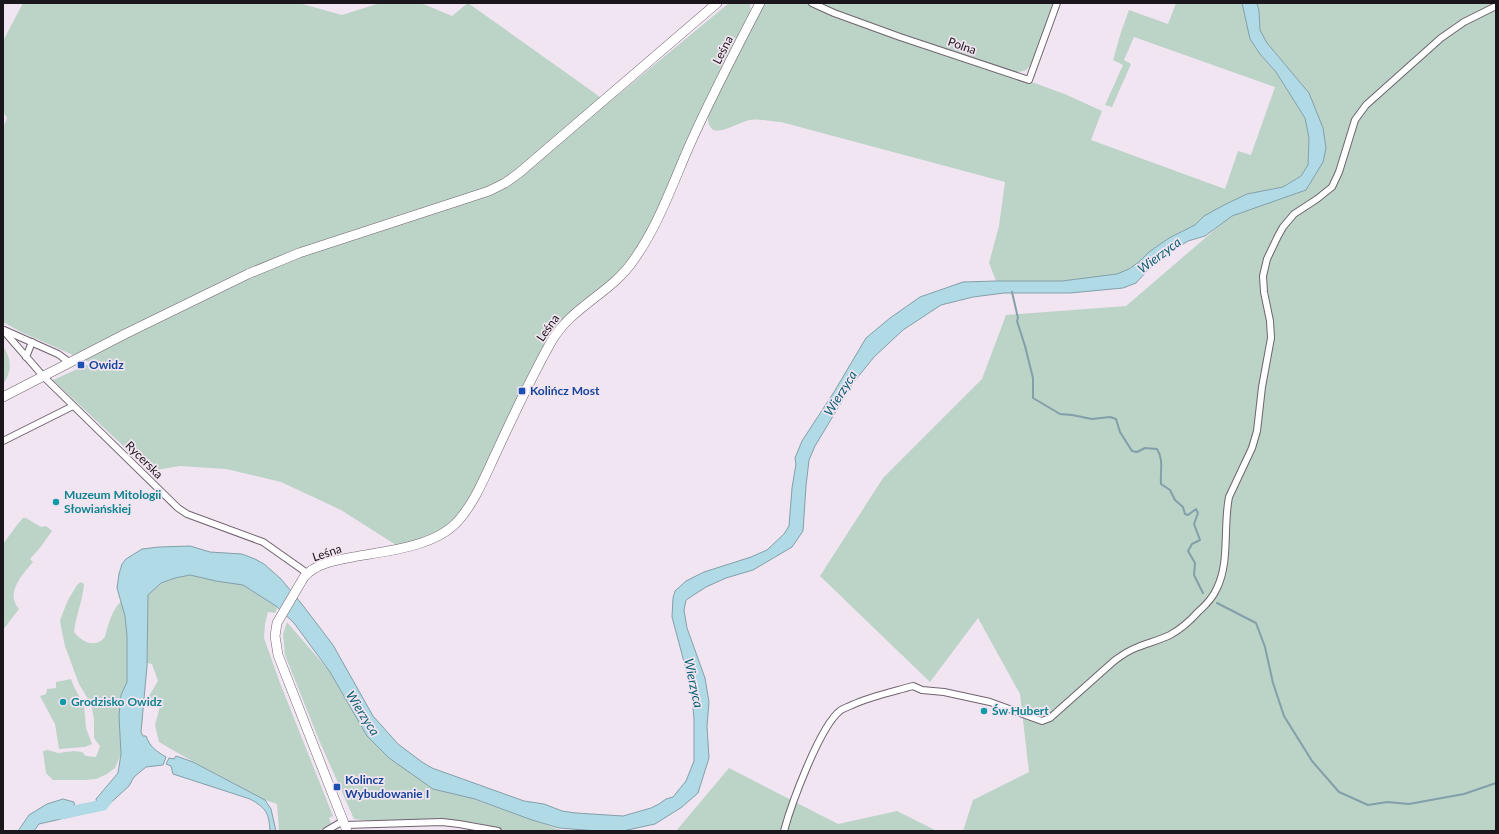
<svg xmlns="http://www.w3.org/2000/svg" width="1499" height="834" font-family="Lato,sans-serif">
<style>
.green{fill:#bcd3c7}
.water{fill:#b0dae6;stroke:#839fa9}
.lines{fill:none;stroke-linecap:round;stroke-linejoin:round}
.stream{stroke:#839fa9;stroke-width:2}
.river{stroke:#b0dae6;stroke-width:11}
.street-casing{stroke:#6e636e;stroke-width:8}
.secondary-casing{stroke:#6e636e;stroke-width:10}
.street{stroke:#fff;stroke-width:6}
.secondary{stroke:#fff;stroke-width:9}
.transit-dot{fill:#1a4fb4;stroke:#f2e5f2;stroke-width:1.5}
.culture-dot{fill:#0f9aa8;stroke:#f2e5f2;stroke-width:1.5}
.labels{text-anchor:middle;stroke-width:3.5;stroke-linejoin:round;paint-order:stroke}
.street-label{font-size:12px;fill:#1b161b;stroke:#f2e5f2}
.transit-label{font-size:12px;font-weight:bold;fill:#164399;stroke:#f2e5f2;text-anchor:start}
.culture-label{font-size:12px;font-weight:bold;fill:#0d838f;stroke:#f2e5f2;text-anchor:start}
.water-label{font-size:13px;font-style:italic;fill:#0b6072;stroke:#f2e5f2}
</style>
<rect width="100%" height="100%" fill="#f2e5f2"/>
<g class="green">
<path d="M23,3H299L342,15L380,3H421L452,16L468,3L596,94L607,104L729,3H750L751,15L656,213L635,253L618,273L566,316L471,496C465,504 460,514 453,522C438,537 416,540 396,545L341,510L281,482L226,469L180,466L150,471L53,380L91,363L21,332L3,322V128L7,118L3,112V41Z"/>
<path d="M764,3H806L996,72L1032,82L1067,95L1102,111L1091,140L1225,189L1238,151L1251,155L1275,87L1134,37L1124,60L1131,64L1112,107L1105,105L1123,65L1113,60L1121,32L1129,10L1168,24L1176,3H1242L1245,15L1260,54L1276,72L1305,118L1309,138L1308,165L1301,176L1283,187L1247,194L1204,216L1195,225L1149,252L1139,262L1129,269L1117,274L1062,281H996L989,263L999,226L1005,182L781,122C772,122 759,118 750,120C734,123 706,146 708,113Z"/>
<polygon points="818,3 1055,3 1033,63 1026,70 1016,73 889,31"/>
<polygon points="1257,3 1496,3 1496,831 963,831 973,800 1029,772 1020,694 978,618 930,682 820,576 883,478 982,379 1006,315 1126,306 1232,215 1306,190 1315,110 1309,93 1267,43 1260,30 1259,11"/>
<path d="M3,346C12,359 12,372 3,384Z"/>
<path d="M23,518H26L41,527L46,526L52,531L39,549L30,559L33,562C22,575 5,593 19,609L3,630V544L17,525Z"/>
<path d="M190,575L243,585L276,606L277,609L275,613L268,612L265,624L264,638L280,683L333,816L329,818L331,823L319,831H279L277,804L265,800L183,756L159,742L155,725L160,706L149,696L158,681L152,664L147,663L148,595C164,579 169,579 190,575Z"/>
<path d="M81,582L84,584C83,600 76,615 74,632C81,641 94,649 104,638C106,636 106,631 107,629C110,619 114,607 122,601L125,616L127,636V682L121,695L120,739L121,754L115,768L107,774L96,779L85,780H53L46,773L43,751L48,750L58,753L74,751L82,752L86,756L96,757L100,746L94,738V719L91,704L79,684L65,646L61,627L60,620L68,600L77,585Z"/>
<polygon points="287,622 330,672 367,736 433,789 471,798 563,831 508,831 478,823 454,821 399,824 354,819 319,740 285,655 283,634"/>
<polygon points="71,679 74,687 84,705 86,728 92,744 85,747 59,749 55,724 40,696 46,694 47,689 56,688 56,682"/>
<polygon points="729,768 838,824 897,811 937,831 676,831"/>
</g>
<g class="water">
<path d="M1242,3H1257L1259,11L1260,30L1267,43L1309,93L1323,128L1326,148L1323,162L1306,190L1232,216L1205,236L1188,241L1169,253L1147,271L1136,283L1123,288L1070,293H1004L973,297L941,305L903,330L874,357L853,383L815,446L809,460L806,486L803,531L792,547L753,570L726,578L706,587L686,600L684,610L687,628L705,678L709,702L707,726L709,758L698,793L682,807L655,824L623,831H598L559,828L532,820L475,799L433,789L389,758L367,736L330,672L294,623L276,606L243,585L216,581L190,575L175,578L161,583L148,595L147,666L141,732L143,736H146C150,747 156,751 166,757L163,765L146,767L134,777L129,786L105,808L98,810L96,799L118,773L121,754L119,716L121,695L127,682V636L125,616L117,588L119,574L122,564L126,559L142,549L159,547L190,546L210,552L242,554L255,559L264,564L281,579L301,603L333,645L373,716L398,744L422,762L432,768L524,801L544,804L562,811L576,813L623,816L651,808L659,804L666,799L673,797L686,781L694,761V719L691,688L672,617L673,598L675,591L686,581L704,572L751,557L767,550L784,534L789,526L792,488L796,464L795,458L802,441L834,392L866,338L890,318L920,297L963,282L996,281H1062L1117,274L1129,269L1139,262L1149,252L1169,238L1195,225L1204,216L1224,205L1247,194L1283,187L1301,176L1308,165L1309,138L1305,118L1276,72L1260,54L1250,39Z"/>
<path d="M176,756L193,762L265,800L271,809L276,831H270C269,813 266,808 250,799L173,774L171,766L166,764L169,758L174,759Z"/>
<polygon points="63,799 74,802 75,809 74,816 39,824 34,831 18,831 29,815 47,804"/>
</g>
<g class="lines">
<g class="stream">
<path d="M1012,292L1018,318L1017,321L1025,346L1033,378V398L1060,414L1072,415L1092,419L1110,417L1116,419L1120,432L1132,451L1137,452L1145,448L1157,449C1164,460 1160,471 1161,484L1170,490L1175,500L1183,507L1185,514L1188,515L1196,509L1198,513L1194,524L1200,540L1192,544L1188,551L1195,563L1194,575L1203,593"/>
<polyline points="1217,603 1256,623 1265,647 1273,683 1284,716 1312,761 1339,792 1368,805 1387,802 1409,804 1464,794 1496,783"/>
</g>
<polyline class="river" points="60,814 103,805 108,798"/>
<defs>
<g id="street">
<polyline points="812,3 834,13 900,37 1029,80 1057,3"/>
<polyline points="3,330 43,376 178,508 187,514 263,542 307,573"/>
<polyline points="4,330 58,354 69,362"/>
<polyline points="26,357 32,342"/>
<polyline points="3,441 73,406"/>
<polyline points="345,825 442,822 459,824 498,831"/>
<polyline points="326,831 343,821"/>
<path d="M784,831C791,805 820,725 841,710C844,708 848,707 852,705C872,696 892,692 913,686L922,690L944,692L990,702L1042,721L1050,718L1114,661C1122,655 1129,650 1138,647C1148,643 1160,640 1170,635C1181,629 1190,621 1198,612C1206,605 1213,598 1217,588C1230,562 1223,526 1229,497L1252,448L1257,431L1262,387L1271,338L1270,321L1264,292L1263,276L1267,259L1278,236L1283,227L1294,214L1317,199L1332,187L1339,172L1355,120L1366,105L1441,38L1464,22L1496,6"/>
</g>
<g id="secondary">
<polyline points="3,397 125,334 248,274 299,253 489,191 505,183 519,173 717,3"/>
<path d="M347,831L278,655L275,636L277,623L304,577C316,563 337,560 353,557C386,551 435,547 458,521C475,502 485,476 496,453C513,416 531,378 551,342C571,307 611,293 633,261C659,225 673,182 691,142C712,95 736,49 760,3"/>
</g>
</defs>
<use href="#street" class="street-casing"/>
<use href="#secondary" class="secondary-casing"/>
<use href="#street" class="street"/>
<use href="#secondary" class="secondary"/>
</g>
<g class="transit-dot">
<rect x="77" y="361" width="8" height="8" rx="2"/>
<rect x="518" y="387" width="8" height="8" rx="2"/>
<rect x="333" y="783" width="8" height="8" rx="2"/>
</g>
<g class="culture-dot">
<circle cx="56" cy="502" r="4"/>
<circle cx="63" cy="702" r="4"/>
<circle cx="984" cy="711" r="4"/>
</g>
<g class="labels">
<g class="street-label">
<text transform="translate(962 46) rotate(19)" y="4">Polna</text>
<text transform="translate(723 50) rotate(-63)" y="4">Leśna</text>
<text transform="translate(548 328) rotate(-55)" y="4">Leśna</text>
<text transform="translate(144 460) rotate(45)" y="4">Rycerska</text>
<text transform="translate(327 553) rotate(-18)" y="4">Leśna</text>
</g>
<g class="transit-label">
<text x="89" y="369">Owidz</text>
<text x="530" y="395">Kolińcz Most</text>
<text x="345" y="784">Kolincz<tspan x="345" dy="14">Wybudowanie I</tspan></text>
</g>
<g class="culture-label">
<text x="64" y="499">Muzeum Mitologii<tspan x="64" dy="14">Słowiańskiej</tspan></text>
<text x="71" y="706">Grodzisko Owidz</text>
<text x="992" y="715">Św Hubert</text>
</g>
<g class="water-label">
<text transform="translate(1159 255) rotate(-37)" y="5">Wierzyca</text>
<text transform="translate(840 393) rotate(-58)" y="5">Wierzyca</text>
<text transform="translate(694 683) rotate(78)" y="5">Wierzyca</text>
<text transform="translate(363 713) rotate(57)" y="5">Wierzyca</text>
</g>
</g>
<rect width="1499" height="834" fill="none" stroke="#1b161b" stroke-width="8"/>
</svg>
